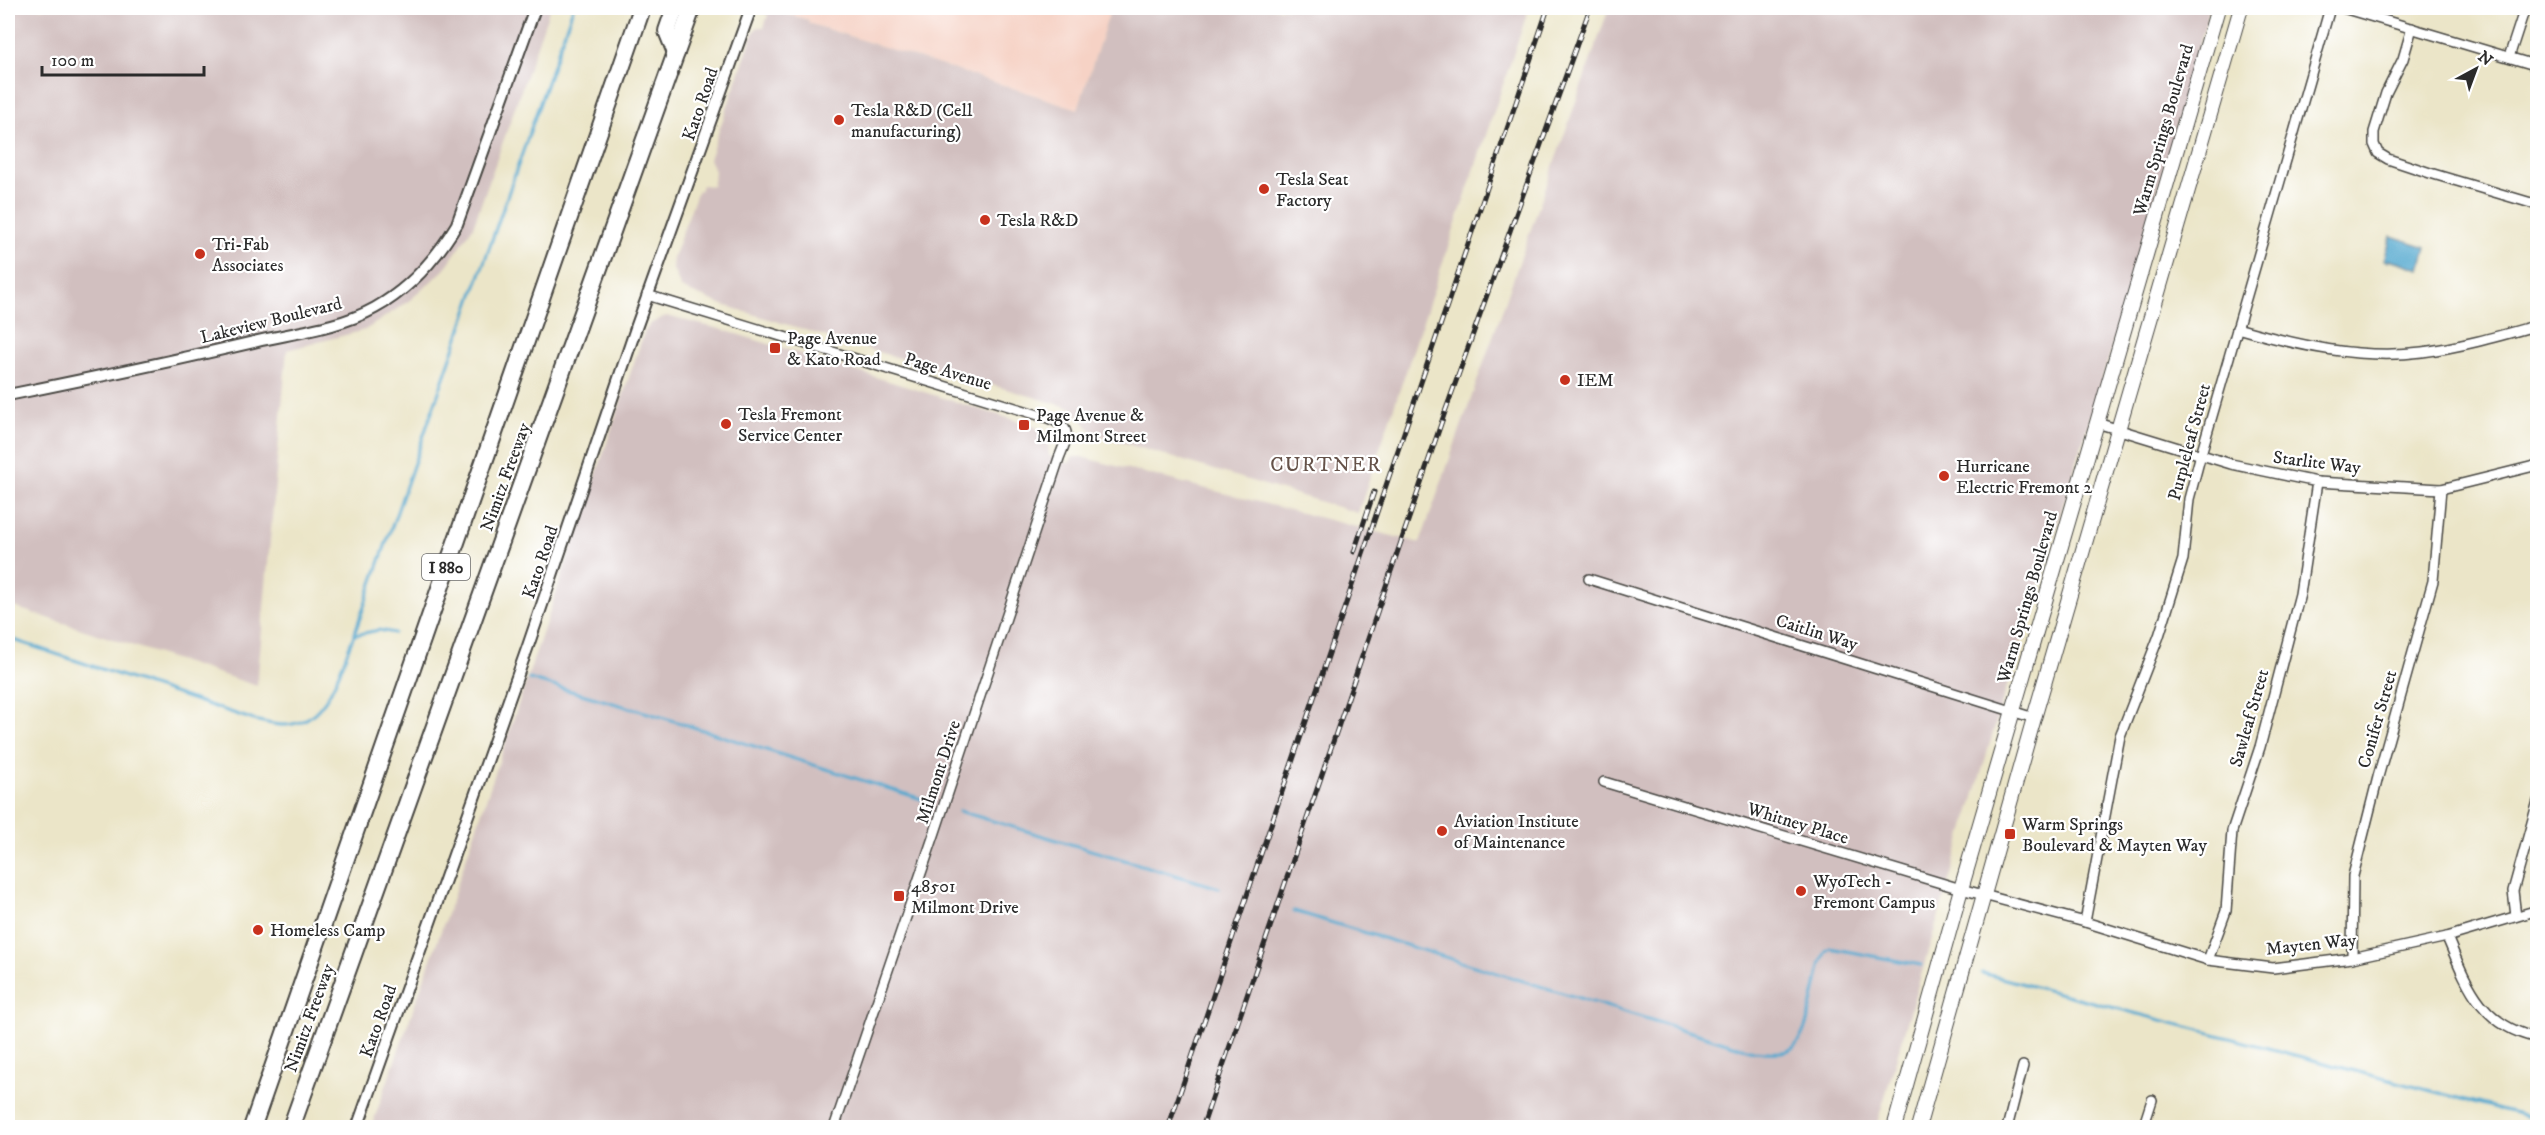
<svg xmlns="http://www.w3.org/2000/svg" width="2545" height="1135" font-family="'IM FELL DW Pica',serif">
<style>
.built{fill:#f6d2c5}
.industrial{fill:#d1bfbf}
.water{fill:#53a8cf;stroke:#3f6a7d;stroke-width:1.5}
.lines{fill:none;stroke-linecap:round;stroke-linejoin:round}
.stream{stroke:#53a8cf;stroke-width:3}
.minor-casing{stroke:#484743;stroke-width:12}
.tertiary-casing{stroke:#484743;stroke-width:14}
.primary-casing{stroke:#484743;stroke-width:16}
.motorway-casing{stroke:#484743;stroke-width:20}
.minor{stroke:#fff;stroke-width:9}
.tertiary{stroke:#fff;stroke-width:10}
.primary{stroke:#fff;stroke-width:14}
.motorway{stroke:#fff;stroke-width:16}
.rail-casing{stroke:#2b2b2b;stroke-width:5}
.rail{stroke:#fff;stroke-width:3;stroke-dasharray:9;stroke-linecap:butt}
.poi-dot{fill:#c8321e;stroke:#fff;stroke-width:2}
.labels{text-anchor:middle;stroke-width:4.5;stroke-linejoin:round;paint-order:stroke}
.shield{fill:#fff;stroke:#6b6b6b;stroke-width:1.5}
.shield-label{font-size:16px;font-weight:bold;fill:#2b2b2b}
.street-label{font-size:18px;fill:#2b2b2b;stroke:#fff}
.poi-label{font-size:18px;fill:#2b2b2b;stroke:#fff;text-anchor:start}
.neighbourhood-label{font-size:20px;letter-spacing:1.5px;fill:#655249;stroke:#fff}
</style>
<rect width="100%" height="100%" fill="#fff"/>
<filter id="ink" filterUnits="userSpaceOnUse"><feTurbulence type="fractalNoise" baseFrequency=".0167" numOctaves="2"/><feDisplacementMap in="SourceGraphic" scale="12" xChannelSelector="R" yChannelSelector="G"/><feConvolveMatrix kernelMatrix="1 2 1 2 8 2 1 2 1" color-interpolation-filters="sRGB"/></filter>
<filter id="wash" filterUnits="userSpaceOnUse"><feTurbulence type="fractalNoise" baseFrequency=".008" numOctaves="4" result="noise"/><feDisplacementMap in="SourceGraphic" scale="24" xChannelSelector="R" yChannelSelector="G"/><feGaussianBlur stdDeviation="1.35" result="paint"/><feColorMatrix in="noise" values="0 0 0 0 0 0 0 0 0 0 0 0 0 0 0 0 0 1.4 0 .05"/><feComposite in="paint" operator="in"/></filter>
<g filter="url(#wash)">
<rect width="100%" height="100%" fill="#ebe5c8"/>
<polygon class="built" points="768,8 1111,8 1078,109 808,23 809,20"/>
<g class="industrial">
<polygon points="8,8 550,8 473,227 444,270 409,301 365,330 287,350 257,686 8,605"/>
<polygon points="765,8 809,20 808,23 1078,109 1111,8 1529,8 1358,513 1094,434 1071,408 847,343 723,305 681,288 672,267 673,258 698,190 700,191 702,185 712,186 715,172 709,159 754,31 758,27 764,27 768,15 763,13"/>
<polygon points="1609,8 2210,8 2111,351 2004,696 1876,1127 371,1128 452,900 644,333 650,324 666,316 720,329 1034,426 1043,432 1048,441 1049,456 1069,463 1073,457 1081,457 1420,543"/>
</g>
<polygon class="water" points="2391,236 2426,247 2420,269 2389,259 2388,261 2384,260"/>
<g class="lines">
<g class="stream">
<polyline points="355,635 379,630 394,633"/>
<path d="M8,638L254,720C264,722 276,726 286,725C329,723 340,667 354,635L573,8"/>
<polyline points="529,679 655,715 928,801"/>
<polyline points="959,811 1219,888"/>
<path d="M1294,911L1753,1051C1765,1051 1784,1056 1794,1047C1809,1034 1816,982 1821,962L1826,951L1830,948L1921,965"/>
<polyline points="1982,973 2538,1119"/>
</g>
</g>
</g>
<g filter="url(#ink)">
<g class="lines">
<defs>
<g id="minor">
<polyline points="2343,8 2538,66"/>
<polyline points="2412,28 2403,59 2386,93 2374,132 2374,144 2378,153 2388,159 2430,173 2538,205"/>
<polyline points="2509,57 2525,8"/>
<path d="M647,295L1048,418C1074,427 1067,438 1059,458L935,832L834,1128"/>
<path d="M2237,328C2296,345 2360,360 2422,352C2461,347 2499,336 2538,325"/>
<polyline points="2097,423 2231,464 2317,482 2441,489 2538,465"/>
<polyline points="1589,579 2034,718"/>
<polyline points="1604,782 1961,889 2085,922 2208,960 2273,968 2352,958 2447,937 2538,910"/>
<polyline points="2516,916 2513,891 2538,801"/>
<polyline points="2085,922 2120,736 2159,636 2183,559 2189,499 2201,454 2330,8"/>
<path d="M2447,937C2467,985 2481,1026 2538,1038"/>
<polyline points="2352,958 2353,876 2378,777 2433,581 2441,489"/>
<polyline points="2208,960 2226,911 2232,831 2260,747 2300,594 2317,482"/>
<polyline points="2007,1128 2023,1066"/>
<polyline points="2143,1128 2152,1100"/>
</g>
<g id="tertiary">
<path d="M8,395C92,378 177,360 262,340C299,332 341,327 375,308C411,288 436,259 457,224L535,8"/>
<polyline points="357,1128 528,646 636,328 751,8"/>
</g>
<g id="primary">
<polyline points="1894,1128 1961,889 2218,8"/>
<polyline points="1918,1128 2034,718 2241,8"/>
</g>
<g id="motorway">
<polyline points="675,8 667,31 676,53"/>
<polyline points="252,1128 642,8"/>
<polyline points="291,1128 692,8"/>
</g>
</defs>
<use href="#minor" class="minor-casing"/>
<use href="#tertiary" class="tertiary-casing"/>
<use href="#primary" class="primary-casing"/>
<use href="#motorway" class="motorway-casing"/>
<use href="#minor" class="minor"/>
<use href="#tertiary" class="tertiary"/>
<use href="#primary" class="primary"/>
<use href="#motorway" class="motorway"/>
<defs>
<g id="rail">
<polyline points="1354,552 1374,492"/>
<polyline points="1168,1128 1548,8"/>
<polyline points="1202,1128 1445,412 1590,8"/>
</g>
</defs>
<use href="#rail" class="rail-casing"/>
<use href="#rail" class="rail"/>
</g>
</g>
<g class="poi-dot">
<circle cx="839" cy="120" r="6"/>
<circle cx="1264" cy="189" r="6"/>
<circle cx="985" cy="220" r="6"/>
<circle cx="200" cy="254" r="6"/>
<rect x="769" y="342" width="12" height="12" rx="3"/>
<circle cx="1565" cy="380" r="6"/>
<circle cx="726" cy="424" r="6"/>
<rect x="1018" y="419" width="12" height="12" rx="3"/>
<circle cx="1944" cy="476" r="6"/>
<circle cx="1442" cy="831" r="6"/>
<rect x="2004" y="828" width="12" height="12" rx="3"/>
<circle cx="1801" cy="891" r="6"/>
<rect x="893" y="890" width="12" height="12" rx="3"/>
<circle cx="258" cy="930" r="6"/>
</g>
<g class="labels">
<rect class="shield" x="422" y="554" width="48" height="26" rx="4.5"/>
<g class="shield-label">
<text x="446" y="573">I 880</text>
</g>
<g class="street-label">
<text transform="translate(700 104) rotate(-71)" y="6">Kato Road</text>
<text transform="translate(2163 130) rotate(-74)" y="6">Warm Springs Boulevard</text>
<text transform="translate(271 320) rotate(-14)" y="6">Lakeview Boulevard</text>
<text transform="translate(948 371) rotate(17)" y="6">Page Avenue</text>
<text transform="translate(2189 442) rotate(-75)" y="6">Purpleleaf Street</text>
<text transform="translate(2317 462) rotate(7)" y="6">Starlite Way</text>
<text transform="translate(505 477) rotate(-70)" y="6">Nimitz Freeway</text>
<text transform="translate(540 562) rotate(-71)" y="6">Kato Road</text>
<text transform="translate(2027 597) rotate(-74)" y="6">Warm Springs Boulevard</text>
<text transform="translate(1817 632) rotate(17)" y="6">Caitlin Way</text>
<text transform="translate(2249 718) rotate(-74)" y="6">Sawleaf Street</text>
<text transform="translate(2377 719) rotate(-74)" y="6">Conifer Street</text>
<text transform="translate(938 772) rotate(-72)" y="6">Milmont Drive</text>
<text transform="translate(1798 823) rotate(17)" y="6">Whitney Place</text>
<text transform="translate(2311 944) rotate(-6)" y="6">Mayten Way</text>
<text transform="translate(309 1018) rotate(-70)" y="6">Nimitz Freeway</text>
<text transform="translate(378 1021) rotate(-70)" y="6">Kato Road</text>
</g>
<g class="poi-label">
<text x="851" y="116">Tesla R&amp;D (Cell<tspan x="851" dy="21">manufacturing)</tspan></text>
<text x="1276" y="185">Tesla Seat<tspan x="1276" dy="21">Factory</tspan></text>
<text x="997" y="226">Tesla R&amp;D</text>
<text x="212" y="250">Tri-Fab<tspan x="212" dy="21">Associates</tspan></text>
<text x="787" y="344">Page Avenue<tspan x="787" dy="21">&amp; Kato Road</tspan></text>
<text x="1577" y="386">IEM</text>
<text x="738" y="420">Tesla Fremont<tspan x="738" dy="21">Service Center</tspan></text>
<text x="1036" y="421">Page Avenue &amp;<tspan x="1036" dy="21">Milmont Street</tspan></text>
<text x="1956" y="472">Hurricane<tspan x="1956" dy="21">Electric Fremont 2</tspan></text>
<text x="1454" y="827">Aviation Institute<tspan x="1454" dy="21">of Maintenance</tspan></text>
<text x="2022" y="830">Warm Springs<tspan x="2022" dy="21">Boulevard &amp; Mayten Way</tspan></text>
<text x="1813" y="887">WyoTech -<tspan x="1813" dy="21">Fremont Campus</tspan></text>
<text x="911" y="892">48501<tspan x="911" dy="21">Milmont Drive</tspan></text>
<text x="270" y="936">Homeless Camp</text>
</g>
<g class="neighbourhood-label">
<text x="1326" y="471">CURTNER</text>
</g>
</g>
<rect width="2545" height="1135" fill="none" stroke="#fff" stroke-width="30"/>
<g transform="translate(2476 69) rotate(41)" stroke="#ffffff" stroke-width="4.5" paint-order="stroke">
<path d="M0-4.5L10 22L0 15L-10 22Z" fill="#2b2b2b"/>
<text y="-9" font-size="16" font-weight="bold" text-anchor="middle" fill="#2b2b2b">N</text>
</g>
<path d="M42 66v9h162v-9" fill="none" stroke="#2b2b2b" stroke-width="3"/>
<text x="51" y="66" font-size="18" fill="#2b2b2b" stroke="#ffffff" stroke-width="4.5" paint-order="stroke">100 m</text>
</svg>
